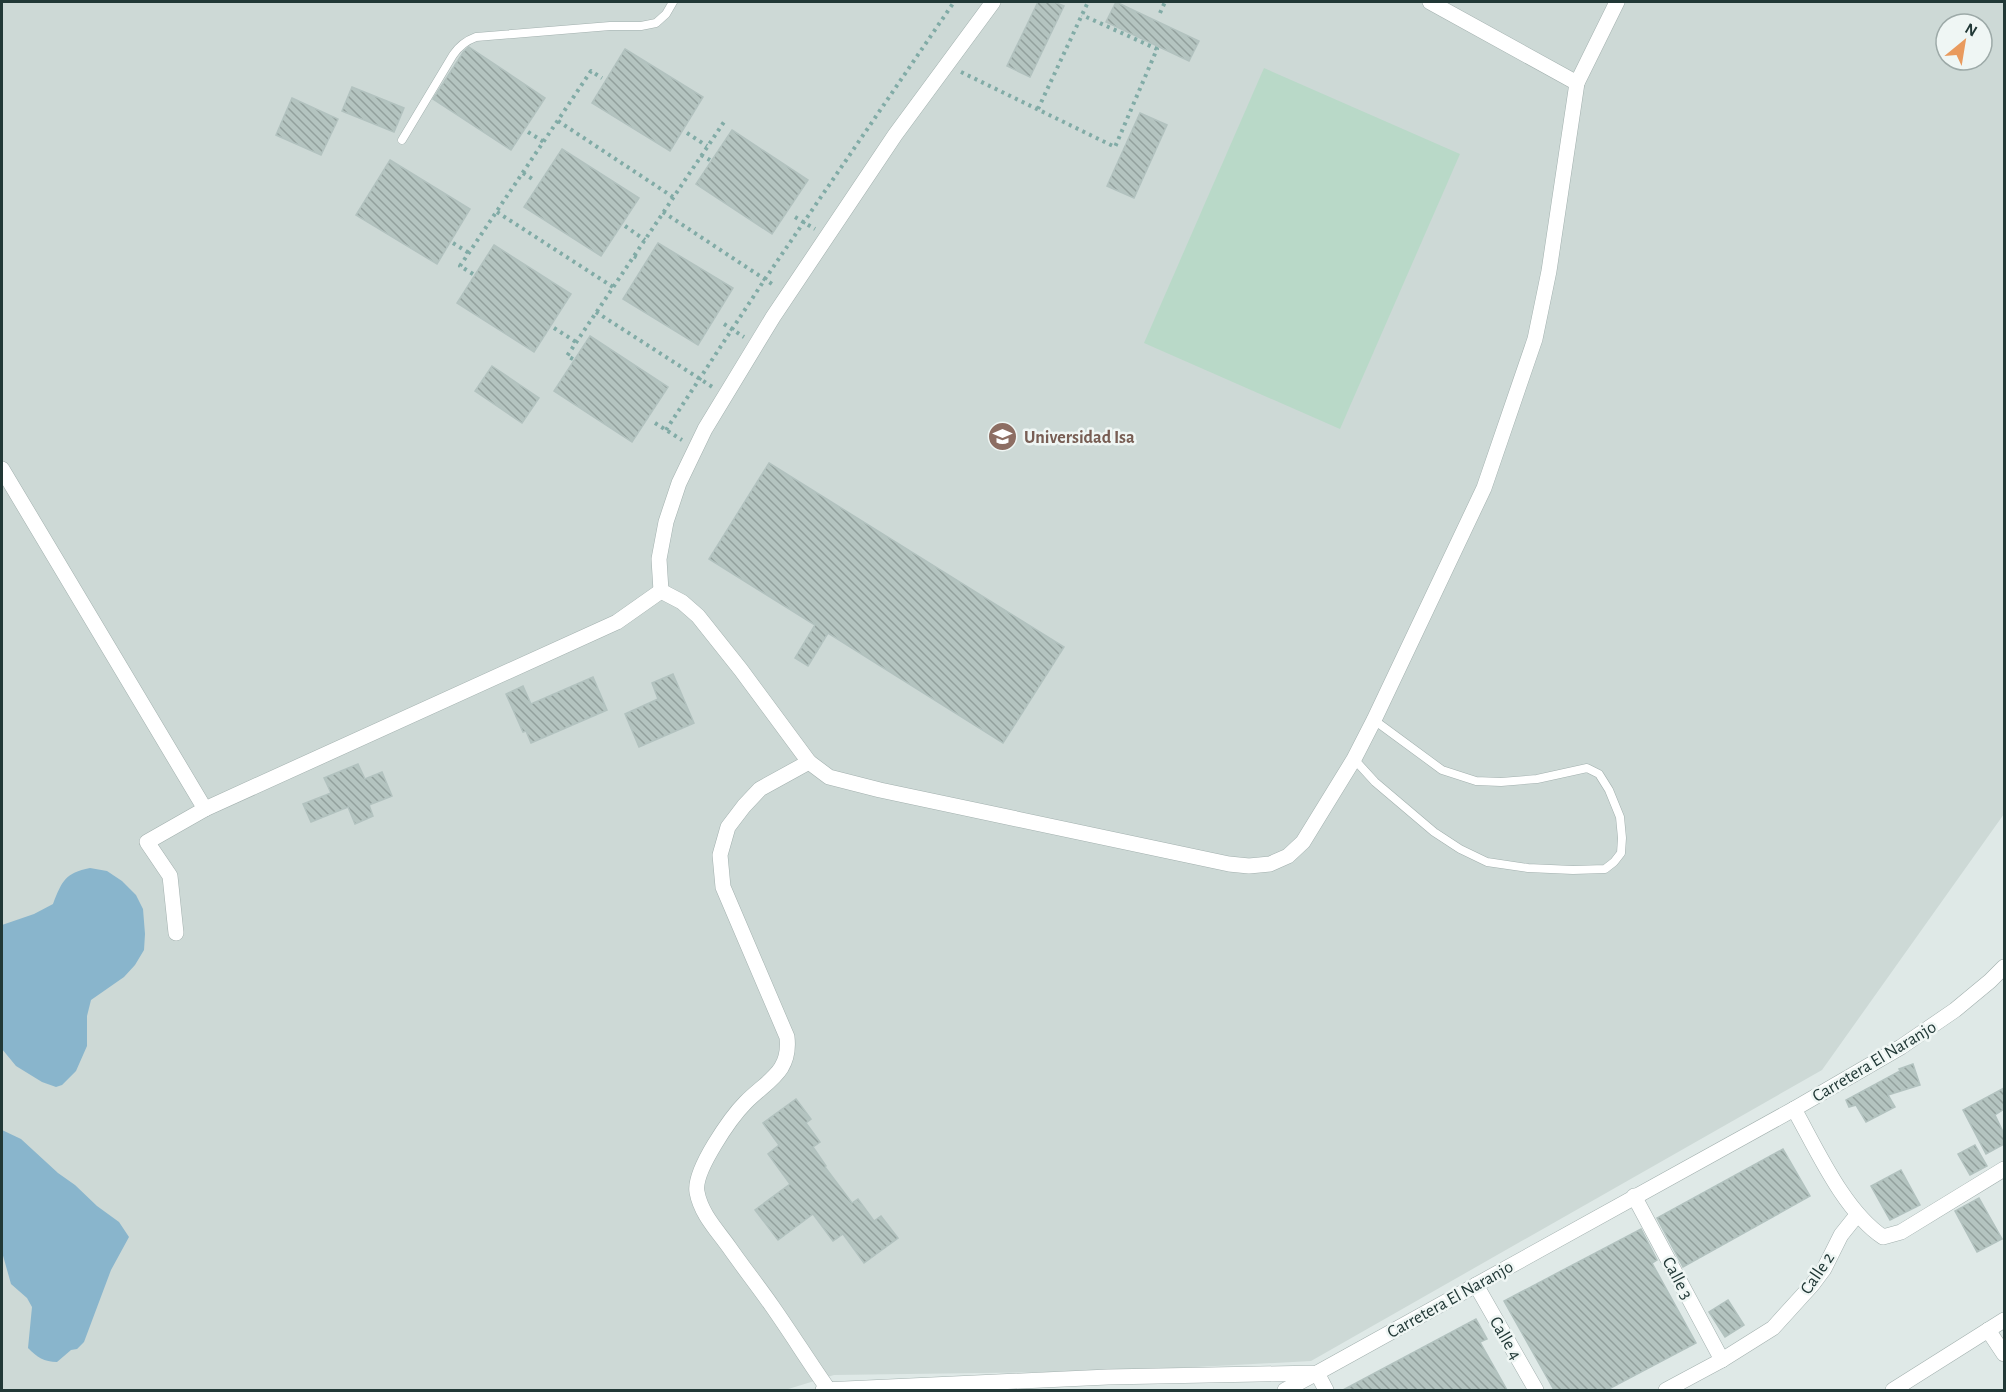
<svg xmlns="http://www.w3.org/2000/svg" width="2006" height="1392" font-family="'Alegreya Sans',sans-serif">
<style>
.built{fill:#cdd9d6;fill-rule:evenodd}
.pitch{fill:#b9d9c8}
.water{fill:#89b5cc}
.building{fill:url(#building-back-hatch);stroke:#b2c2bf;stroke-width:1.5}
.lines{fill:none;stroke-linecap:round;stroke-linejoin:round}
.service-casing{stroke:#a2b0ae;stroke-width:9}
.minor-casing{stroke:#a2b0ae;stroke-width:16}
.path{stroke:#81aba6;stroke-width:4;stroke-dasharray:3 4.5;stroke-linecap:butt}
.service{stroke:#fff;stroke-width:8}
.minor{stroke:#fff;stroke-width:15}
.labels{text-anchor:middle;stroke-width:5;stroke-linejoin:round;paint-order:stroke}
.education-label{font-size:18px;font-weight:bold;fill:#785e54;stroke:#eff6f4;text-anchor:start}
.street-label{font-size:18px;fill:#213836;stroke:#eff6f4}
</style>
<defs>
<pattern id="building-back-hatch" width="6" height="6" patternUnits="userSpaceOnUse" patternTransform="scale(1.5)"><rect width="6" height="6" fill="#b4c4c0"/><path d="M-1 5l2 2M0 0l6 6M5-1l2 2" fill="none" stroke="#92a09d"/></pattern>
</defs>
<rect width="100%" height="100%" fill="#dfe9e7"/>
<path class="built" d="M2,2H2004V814L1822,1070L1311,1361L1120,1371L834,1375L785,1390H2ZM1946,24H1982V60H1946Z"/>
<polygon class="pitch" points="1264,68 1460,154 1340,429 1144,343"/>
<g class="water">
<path d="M90,868L107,871L122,881L136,895L143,909L145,934L144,950L135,965L124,977L91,1000L87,1016V1046L76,1071L62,1085L56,1087L42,1082L16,1066L2,1049V925L34,914L53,904C62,881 65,873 90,868Z"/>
<path d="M2,1130L21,1139L58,1173L75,1185L97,1206L119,1222L129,1237L111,1270L84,1342L77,1349L71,1350L57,1362C44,1362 37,1357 28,1348L32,1307L27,1298L11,1284L2,1252Z"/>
</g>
<g class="building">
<polygon points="1038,2 1054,2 1064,6 1030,77 1007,66"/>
<polygon points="1116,2 1199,41 1189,61 1106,22"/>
<polygon points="469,47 545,98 511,150 433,99 464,51"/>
<polygon points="625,49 703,97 670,151 592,103"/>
<polygon points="352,87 404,108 394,132 342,111"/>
<polygon points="292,98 338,119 321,155 276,135"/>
<polygon points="1140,113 1167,125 1134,198 1107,186"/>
<polygon points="732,130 808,180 772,234 696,184"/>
<polygon points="562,149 639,198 601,256 524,207"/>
<polygon points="390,160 470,209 437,264 356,215"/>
<polygon points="658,243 733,288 698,345 623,299"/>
<polygon points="494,245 571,294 534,352 457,303"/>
<polygon points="590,336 668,387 632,442 554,391"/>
<polygon points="492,366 539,398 522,423 475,391"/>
<polygon points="769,463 1064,647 1003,743 828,633 808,666 795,658 815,625 709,559"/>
<polygon points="673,674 694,723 639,747 625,714 658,699 652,683"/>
<polygon points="593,677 607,710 531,743 526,731 523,732 506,694 523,686 531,704"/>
<polygon points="358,764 365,779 382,772 392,796 369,805 373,816 355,824 348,807 311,822 303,804 331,793 324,778"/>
<polygon points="1913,1064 1920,1085 1888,1095 1895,1107 1866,1122 1856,1105 1849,1107 1846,1100 1900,1071 1899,1069"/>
<polygon points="2004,1088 2004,1109 1995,1115 2004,1134 2004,1144 1986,1154 1963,1110"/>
<polygon points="796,1099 811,1119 806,1123 820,1142 813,1147 826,1166 825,1167 852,1203 858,1199 874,1221 881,1216 898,1238 864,1263 843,1234 833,1241 813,1214 778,1240 755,1210 790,1184 768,1154 779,1145 763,1123"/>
<polygon points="1975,1145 1987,1166 1970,1175 1958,1154"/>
<polygon points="1783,1149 1810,1196 1683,1267 1657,1218"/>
<polygon points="1901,1170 1920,1205 1890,1220 1871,1186"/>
<polygon points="1979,1198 2002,1239 1977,1252 1955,1211"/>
<polygon points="1641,1229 1657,1260 1652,1263 1696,1343 1607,1390 1554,1390 1504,1301"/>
<polygon points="1728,1300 1744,1325 1725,1337 1709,1312"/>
<polygon points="1476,1319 1487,1339 1480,1342 1507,1390 1343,1390"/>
</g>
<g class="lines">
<defs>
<g id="service">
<path d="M402,140L453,55C459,46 465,41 476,37L610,26H641L656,23L666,14L673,2"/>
<polyline points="1354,759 1375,782 1434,832 1460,849 1487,862 1528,868 1573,870 1605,869 1614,862 1621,853 1622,838 1620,817 1609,790 1599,774 1587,768 1537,779 1501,782 1476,781 1442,770 1374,720"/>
</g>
<g id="minor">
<polyline points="1430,2 1577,83"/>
<polyline points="2,469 205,809 617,622 661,591"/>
<path d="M661,591L682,602L698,616L741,670L809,762L760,789L744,806L728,827L720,855L723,887L787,1037C791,1072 768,1080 746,1102C731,1117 693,1171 697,1192C701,1214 717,1230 729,1247C743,1267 758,1286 772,1306C791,1333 809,1362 828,1389"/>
<polyline points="661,591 659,559 666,522 679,483 705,429 773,317 895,135 993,2"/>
<polyline points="809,762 829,777 880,790 1229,864 1249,866 1270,864 1288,856 1303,842 1354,759 1374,720 1484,488 1535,339 1549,271 1577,83 1617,2"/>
<polyline points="176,933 170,876 147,842 205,809"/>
<path d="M1794,1109C1817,1150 1844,1211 1883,1237L1901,1232L2004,1169"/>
<polyline points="1634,1196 1722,1360"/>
<polyline points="1476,1285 1536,1390"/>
<polyline points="1988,1330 2004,1354"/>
<polyline points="823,1390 1108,1377 1317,1373 1794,1109 1901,1047 1955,1010 1990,981 2004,967"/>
<polyline points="1285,1390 1317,1373 1326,1390"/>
<polyline points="1666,1390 1722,1360 1773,1328 1812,1285 1824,1269 1841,1235 1857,1215"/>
<polyline points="1893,1390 2004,1320"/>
</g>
</defs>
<use href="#service" class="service-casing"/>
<use href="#minor" class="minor-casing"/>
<g class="path">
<polyline points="1160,13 1165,2"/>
<polyline points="961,72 1115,147 1157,49 1082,15"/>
<polyline points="1038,109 1088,2"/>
<polyline points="558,121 673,197"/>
<polyline points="528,132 544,142"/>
<polyline points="687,133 707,146"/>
<polyline points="701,155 710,160"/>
<polyline points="523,173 534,180"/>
<polyline points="497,212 613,287"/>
<polyline points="663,212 775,286"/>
<polyline points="795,217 815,229"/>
<polyline points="625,226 645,240"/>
<polyline points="453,243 469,253"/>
<polyline points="634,256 640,259"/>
<polyline points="473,274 460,266 591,71 602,78"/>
<polyline points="596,312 714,388"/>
<polyline points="724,324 744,337"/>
<polyline points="554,328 576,342"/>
<polyline points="573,359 567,356 726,119"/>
<polyline points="655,423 682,440"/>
<polyline points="666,430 765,279 954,2"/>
</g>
<use href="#service" class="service"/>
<use href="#minor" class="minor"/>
</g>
<defs>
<symbol id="university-disc" viewBox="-11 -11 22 22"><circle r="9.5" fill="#8d6e63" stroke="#eff6f4"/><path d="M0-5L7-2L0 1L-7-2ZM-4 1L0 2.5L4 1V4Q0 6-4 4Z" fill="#fff"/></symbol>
</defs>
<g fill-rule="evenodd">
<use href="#university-disc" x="986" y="420" width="33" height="33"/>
</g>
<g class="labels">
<g class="education-label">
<text x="1024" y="443">Universidad Isa</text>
</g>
<g class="street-label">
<text transform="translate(1874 1061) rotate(-31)" y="6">Carretera El Naranjo</text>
<text transform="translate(1817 1273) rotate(-56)" y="6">Calle 2</text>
<text transform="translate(1678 1278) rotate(62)" y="6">Calle 3</text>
<text transform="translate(1450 1299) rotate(-29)" y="6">Carretera El Naranjo</text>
<text transform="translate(1506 1338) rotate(60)" y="6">Calle 4</text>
</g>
</g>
<rect width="2006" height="1392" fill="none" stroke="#213836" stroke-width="6"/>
<g transform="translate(1964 42) rotate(30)"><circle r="28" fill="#eff6f4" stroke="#9daaa8" stroke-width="1.5"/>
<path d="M0-4.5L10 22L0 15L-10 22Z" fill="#e99a5d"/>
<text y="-9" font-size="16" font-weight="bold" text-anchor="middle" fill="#213836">N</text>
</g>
</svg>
